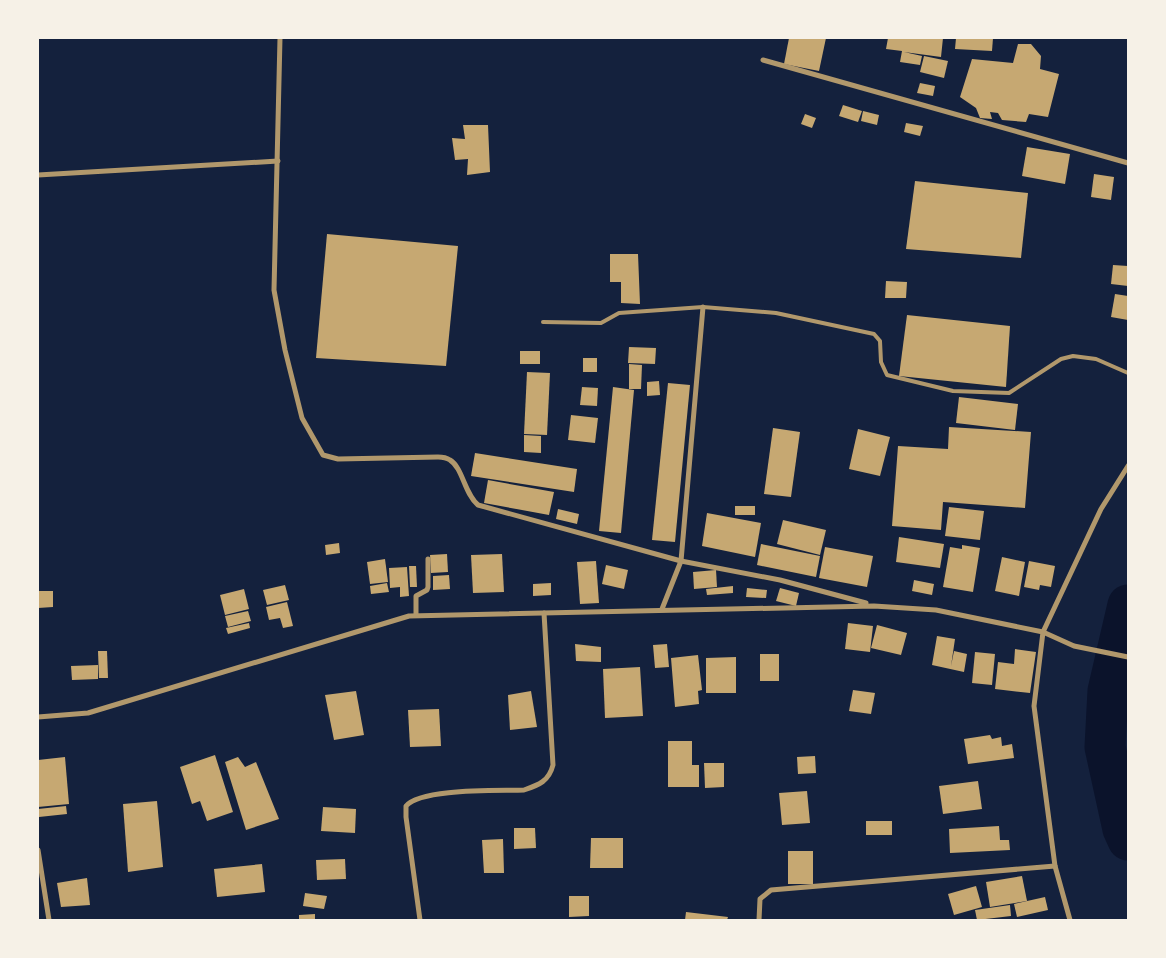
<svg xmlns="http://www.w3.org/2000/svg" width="1166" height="958" font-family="Manrope,sans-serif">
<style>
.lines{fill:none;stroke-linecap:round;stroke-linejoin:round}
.river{stroke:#0b132b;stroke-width:41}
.building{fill:#c6a872}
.service{stroke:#b1986c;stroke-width:4}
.minor{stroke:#b1986c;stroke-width:5}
</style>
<rect width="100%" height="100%" fill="#14213d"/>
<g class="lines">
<polyline class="river" points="1128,605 1108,691 1105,747 1123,829 1128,840"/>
</g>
<g class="building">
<polygon points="789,38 826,38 819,71 784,64"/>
<polygon points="888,38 943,38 941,57 904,52 922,56 920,65 900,62 902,51 886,49"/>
<polygon points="956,38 993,38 992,51 955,49"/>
<polygon points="1018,44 1031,44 1041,56 1040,69 1059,74 1048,117 1029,114 1026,122 1002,120 998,113 990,112 992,119 980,118 976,108 960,97 972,59 1013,63"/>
<polygon points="924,56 948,61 944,78 920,72"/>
<polygon points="920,83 935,86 933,96 917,93"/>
<polygon points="843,105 862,111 858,122 839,116"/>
<polygon points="863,111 879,115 877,125 861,121"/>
<polygon points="805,114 816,118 812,128 801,124"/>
<polygon points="906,123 923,126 920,136 904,132"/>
<polygon points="463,125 488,125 490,172 467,175 468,159 455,160 452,138 465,139"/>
<polygon points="1027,147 1070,154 1065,184 1022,176"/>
<polygon points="1094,174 1114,177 1111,200 1091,197"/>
<polygon points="915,181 1028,193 1021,258 906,249"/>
<polygon points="327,234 458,246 446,366 316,358"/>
<polygon points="610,254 638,254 640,304 621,303 621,282 610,282"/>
<polygon points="1113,265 1128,266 1128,286 1111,284"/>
<polygon points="886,281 907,282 906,298 885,298"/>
<polygon points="1115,294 1128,296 1128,320 1111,317"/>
<polygon points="907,315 1010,326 1006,387 899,376"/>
<polygon points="629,347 656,348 655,364 628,363"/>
<rect x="520" y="351" width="20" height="13"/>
<rect x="583" y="358" width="14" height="14"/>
<polygon points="629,364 642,365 641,389 629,389"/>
<polygon points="527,372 550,373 547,435 524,434"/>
<polygon points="659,381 660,395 647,396 647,382"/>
<polygon points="668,383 690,385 675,542 652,540"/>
<polygon points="582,387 598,388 597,406 580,405"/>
<polygon points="613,387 634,390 621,533 599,531"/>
<polygon points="959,397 1018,404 1015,430 956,423"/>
<polygon points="571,415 598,418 595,443 568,440"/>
<polygon points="949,427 1031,432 1025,508 943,502 941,530 892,526 898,446 948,449"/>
<polygon points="773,428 800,432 791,497 764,494"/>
<polygon points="858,429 890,437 880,476 849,469"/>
<polygon points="524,435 541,436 541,453 524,452"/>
<polygon points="475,453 577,469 574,492 471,476"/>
<polygon points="488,480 554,492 549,515 484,503"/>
<rect x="735" y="506" width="20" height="9"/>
<polygon points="949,507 984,511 980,540 945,536"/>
<polygon points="558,509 579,514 577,524 556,519"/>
<polygon points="707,513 761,523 755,557 702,546"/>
<polygon points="783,520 826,530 820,555 777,544"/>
<polygon points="899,537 944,544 940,568 896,562"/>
<polygon points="339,543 340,553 326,555 325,545"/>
<polygon points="761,544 820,556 816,577 757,565"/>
<polygon points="962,545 980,548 973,592 943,587 950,547 962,549"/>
<polygon points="825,547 873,556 867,587 819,578"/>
<polygon points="447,554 448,572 431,573 430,555"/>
<polygon points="502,554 504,592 473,593 471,555"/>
<polygon points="1002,557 1025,562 1019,596 995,591"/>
<polygon points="385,559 388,582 370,584 367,562"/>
<polygon points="596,561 599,603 580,604 577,562"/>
<polygon points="1029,561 1055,566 1051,587 1040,585 1039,590 1024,587"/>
<polygon points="606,565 628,570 624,589 602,584"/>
<polygon points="409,566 416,566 417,587 410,587"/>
<polygon points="407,567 409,596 400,597 400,587 390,588 389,568"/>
<polygon points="716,570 717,587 694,589 693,572"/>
<polygon points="449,575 450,589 433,590 433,576"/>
<polygon points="914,580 934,584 932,595 912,591"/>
<polygon points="387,583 389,592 371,594 370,586"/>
<polygon points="551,583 551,595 533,596 533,584"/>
<polygon points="285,585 289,600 267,605 263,590"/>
<polygon points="733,586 733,593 707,595 706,589"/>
<polygon points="747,588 767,590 766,598 746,597"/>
<polygon points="780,588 799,593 796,606 776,601"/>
<polygon points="244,589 249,609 225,615 220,595"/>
<polygon points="38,591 53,591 53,607 38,608"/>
<polygon points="287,602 293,626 283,628 280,618 269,620 266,607"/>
<polygon points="248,611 251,621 228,627 225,616"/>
<polygon points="249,623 250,628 228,634 226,628"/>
<polygon points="848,623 873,626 870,652 845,649"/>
<polygon points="877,625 907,633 901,655 871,648"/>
<polygon points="937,636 955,639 951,666 954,651 967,654 964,672 932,665"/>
<polygon points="575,644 601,647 601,662 576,661"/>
<polygon points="667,644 669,667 655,668 653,645"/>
<polygon points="1015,649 1036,652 1030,693 995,689 998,662 1014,664"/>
<polygon points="98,651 107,651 108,678 99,678"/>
<polygon points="975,652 995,654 992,685 972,683"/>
<rect x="760" y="654" width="19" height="27"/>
<polygon points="698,655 702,690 698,691 699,704 675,707 671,658"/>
<polygon points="736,657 736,693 706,693 706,658"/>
<polygon points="98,665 98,679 72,680 71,666"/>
<polygon points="640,667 643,716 605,718 603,669"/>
<polygon points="853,690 875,693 871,714 849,711"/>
<polygon points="356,691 364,735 334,740 325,695"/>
<polygon points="531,691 537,727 510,730 508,695"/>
<polygon points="439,709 441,746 410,747 408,710"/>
<polygon points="990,735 992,739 1001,737 1002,746 1012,744 1014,758 968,764 964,739"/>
<polygon points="668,741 692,741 692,765 699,765 699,787 668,787"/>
<polygon points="215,755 233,812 207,821 200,801 192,804 180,767"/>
<polygon points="815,756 816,773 798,774 797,757"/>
<polygon points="65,757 69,804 38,807 38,760"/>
<polygon points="238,757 245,767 256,762 279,819 246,830 225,762"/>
<polygon points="704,763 724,763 724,787 705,788"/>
<polygon points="978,781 982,809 943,814 939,786"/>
<polygon points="807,791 810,823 782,825 779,793"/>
<polygon points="157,801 163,867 128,872 123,804"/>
<polygon points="66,806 67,814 39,817 38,809"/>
<polygon points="323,807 356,809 355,833 321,831"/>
<rect x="866" y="821" width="26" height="14"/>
<polygon points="999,826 1000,840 1009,840 1010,850 950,853 949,829"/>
<polygon points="514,828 535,828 536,848 514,849"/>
<polygon points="591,838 623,838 623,868 590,868"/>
<polygon points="503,839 504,873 484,873 482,840"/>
<rect x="788" y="851" width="25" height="33"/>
<polygon points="345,859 346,879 317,880 316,860"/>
<polygon points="262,864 265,892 217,897 214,869"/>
<polygon points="1022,876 1027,901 990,907 986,882"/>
<polygon points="87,878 90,905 61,907 57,883"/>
<polygon points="976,886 982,907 954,915 948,894"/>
<polygon points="305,893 327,896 324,909 303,906"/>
<polygon points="569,896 589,896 589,916 569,917"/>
<polygon points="1045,897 1048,910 1017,917 1014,904"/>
<polygon points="1010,905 1011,916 977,920 975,910"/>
<polygon points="686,912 728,917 727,920 685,920"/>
<polygon points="315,914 315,920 299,920 299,915"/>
</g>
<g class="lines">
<polyline class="service" points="543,322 601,323 619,313 703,307 776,313 874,334 880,341 881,362 887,375 953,391 1009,393 1061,359 1073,356 1096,359 1128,373"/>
<g class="minor">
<path d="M280,38L274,290L285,350L302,418L323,455L338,459L438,457C441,457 447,458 450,460C463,468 464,493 478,505L681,561L780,580L866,603"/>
<polyline points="763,60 1128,163"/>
<polyline points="38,175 278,161"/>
<polyline points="662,609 681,561 703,307"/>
<polyline points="416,615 416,596 427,590 428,587 428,559"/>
<polyline points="38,717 88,713 409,616 874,606 936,610 1043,632 1074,646 1128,657"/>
<polyline points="38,850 49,920"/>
<path d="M420,920L406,817V806C421,788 498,791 524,790C539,785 549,781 553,765L544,613"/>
<polyline points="759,920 760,899 771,890 1055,866"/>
<polyline points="1070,920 1055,866 1034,706 1043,632 1101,509 1128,466"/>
</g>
</g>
<rect width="1166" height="958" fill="none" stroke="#f6f1e7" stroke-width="78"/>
</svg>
